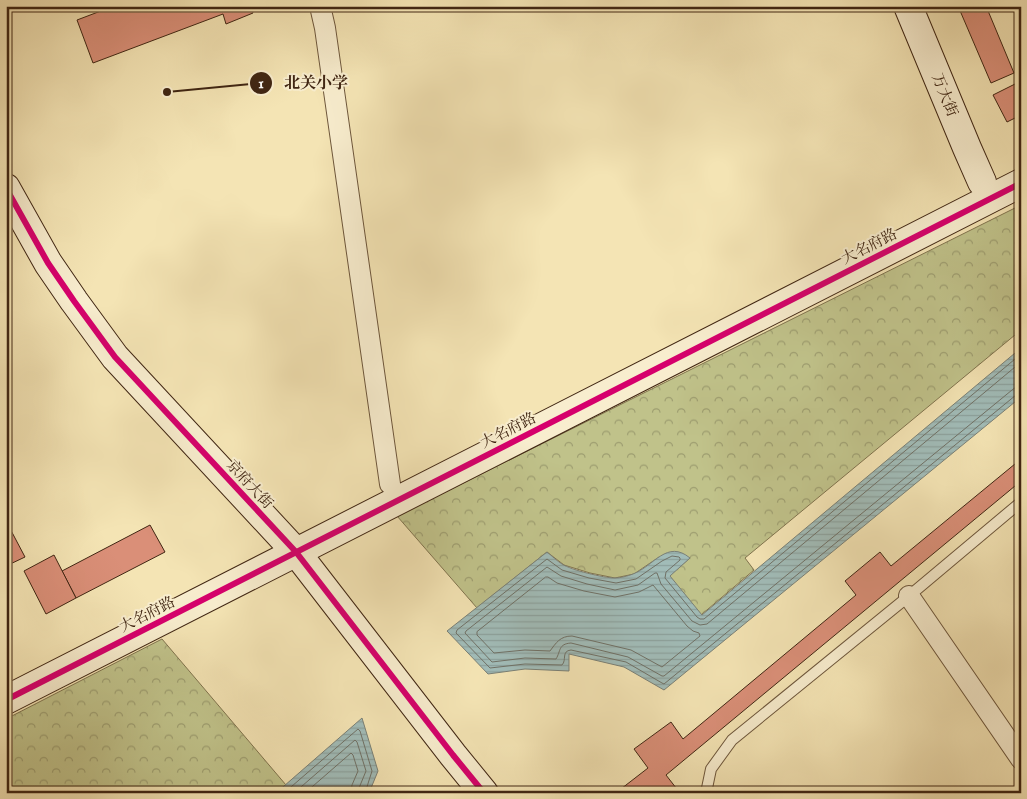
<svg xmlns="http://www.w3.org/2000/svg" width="1027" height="799" font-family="'IM FELL English','Noto Serif SC',serif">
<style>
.park{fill:url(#park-crowns);stroke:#80744e}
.water{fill:url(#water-rules);stroke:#7a8076}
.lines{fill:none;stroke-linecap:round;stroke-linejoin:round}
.shore{stroke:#707166;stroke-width:1}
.building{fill:#da8f78;stroke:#402613}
.lane-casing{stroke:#6d563b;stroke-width:12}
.street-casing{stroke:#6d563b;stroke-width:22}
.secondary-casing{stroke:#402613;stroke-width:30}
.lane{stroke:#f8edce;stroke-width:10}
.street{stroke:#f8edce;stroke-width:20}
.secondary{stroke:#f8edce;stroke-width:28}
.cycleway-casing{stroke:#f8edce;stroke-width:9}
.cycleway{stroke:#d6006c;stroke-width:6}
.labels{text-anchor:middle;stroke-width:4;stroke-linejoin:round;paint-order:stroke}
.street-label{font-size:15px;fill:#402613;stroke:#f8edce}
.leader{fill:none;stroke:#402613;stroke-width:2}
.callout-dot{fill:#402613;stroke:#f8edce;stroke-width:2}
.mark-label{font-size:15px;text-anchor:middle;font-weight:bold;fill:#fff}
.callout-label{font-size:16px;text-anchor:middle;font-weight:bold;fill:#402613;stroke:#f8edce;stroke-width:4;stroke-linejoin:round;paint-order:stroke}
</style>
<defs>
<pattern id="park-crowns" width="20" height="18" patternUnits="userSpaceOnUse" patternTransform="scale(1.25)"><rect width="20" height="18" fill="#c0c28a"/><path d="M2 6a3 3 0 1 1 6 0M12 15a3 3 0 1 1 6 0" fill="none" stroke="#9d9d70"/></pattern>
<pattern id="water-rules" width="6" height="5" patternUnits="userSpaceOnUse" patternTransform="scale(1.25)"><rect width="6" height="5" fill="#a1bcb8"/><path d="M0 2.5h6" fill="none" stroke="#8ca19d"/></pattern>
</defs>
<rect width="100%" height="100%" fill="#f4e4b4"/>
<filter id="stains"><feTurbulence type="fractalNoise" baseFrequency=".004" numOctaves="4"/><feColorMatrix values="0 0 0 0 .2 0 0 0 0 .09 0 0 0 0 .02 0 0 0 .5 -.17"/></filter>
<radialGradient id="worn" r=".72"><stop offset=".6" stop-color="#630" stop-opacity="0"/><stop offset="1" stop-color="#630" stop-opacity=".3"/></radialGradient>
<g class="park">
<polygon points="1021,205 1021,330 745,558 754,570 701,615 669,576 690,558 659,557 634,574 615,578 590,573 564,565 547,552 477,608 397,516"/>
<polygon points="162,639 286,785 276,793 6,793 6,719"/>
</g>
<g class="water">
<path d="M1021,348V397L664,690L624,667L569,654V671L525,669L488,674L447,631L547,552C552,556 557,561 562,564C571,570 604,578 615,578C620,578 628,576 633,574C654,566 667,539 690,558L670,576L702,615Z"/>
<polygon points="362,718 378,771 369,793 276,793"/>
</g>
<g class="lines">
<g class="shore">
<path d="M1021,354L704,619H700L697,617L665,578L666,572L680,560V558L679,557L672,556L662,561L636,579L616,583L589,578L562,570L547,559L457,630L456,633L490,668L525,664L562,665C567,660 561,651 571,650L626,662L662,683L664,684L1016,395L1021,393"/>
<path d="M1021,362L707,624L700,625L692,621L661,584L657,573H655L638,585L615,590L587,584L561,576L547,567L466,631L465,633L492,662L525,658L556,659C561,651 558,644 571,643L628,657L662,676H664L1012,390L1016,387H1021"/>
<path d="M546,577H548L557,583L584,591L615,597L639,592L653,585L687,626L693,631L699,633L700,636L662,667L631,650L572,636C560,636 556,643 550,651L525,650L494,653L477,635V632Z"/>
<polyline points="284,793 358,729 360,731 372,771 365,793"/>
<polyline points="294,793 355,740 357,742 366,771 359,788 359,793"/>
<polyline points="305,793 351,753 353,755 358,771 352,785 351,793"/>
</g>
</g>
<g class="building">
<polygon points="114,6 251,6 253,13 226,24 223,14 93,63 77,20"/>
<polygon points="958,6 986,6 1014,73 991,83"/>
<polygon points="1021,81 1021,115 1007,122 993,95"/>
<polygon points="1021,459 1021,481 666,775 680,793 618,793 617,792 648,768 634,749 671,722 683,739 856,595 845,581 880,552 891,566"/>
<polygon points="6,521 25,557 6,566"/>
<polygon points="150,525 165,552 76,598 62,571"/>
<polygon points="54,555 76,598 46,614 24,571"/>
</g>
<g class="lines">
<defs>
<polyline id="lane" points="706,793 711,769 732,740 909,596 1021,502"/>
<g id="street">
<polyline points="320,6 325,28 390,484"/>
<polyline points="909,596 1021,759"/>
</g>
<g id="secondary">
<polyline points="908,6 967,148 982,182"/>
<polyline points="6,188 48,263 74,301 115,357 296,552 453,755 484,793"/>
<polyline points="6,700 1021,183"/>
</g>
</defs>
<use href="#lane" class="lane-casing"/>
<use href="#street" class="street-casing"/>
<use href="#secondary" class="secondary-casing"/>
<use href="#lane" class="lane"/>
<use href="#street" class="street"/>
<use href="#secondary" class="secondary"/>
<defs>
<g id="cycleway">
<polyline points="6,188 48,263 74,301 115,357 296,552 453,755 484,793"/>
<polyline points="6,700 1021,183"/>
</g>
</defs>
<use href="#cycleway" class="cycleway-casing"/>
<use href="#cycleway" class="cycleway"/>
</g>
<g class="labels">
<g class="street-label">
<text transform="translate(945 95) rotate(68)" y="5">万大街</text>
<text transform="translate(869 246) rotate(-27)" y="5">大名府路</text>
<text transform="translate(508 430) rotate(-27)" y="5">大名府路</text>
<text transform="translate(250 484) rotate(47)" y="5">京府大街</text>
<text transform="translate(147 614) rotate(-27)" y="5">大名府路</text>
</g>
</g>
<path class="leader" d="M167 92L261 83"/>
<g class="callout-dot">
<circle cx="167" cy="92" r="5"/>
<circle cx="261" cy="83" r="12"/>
</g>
<g class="mark-label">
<text x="261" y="88">1</text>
</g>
<g class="callout-label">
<text x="316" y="88">北关小学</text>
</g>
<rect width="1027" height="799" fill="none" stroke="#f4e4b4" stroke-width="25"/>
<rect x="8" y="8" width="1012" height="784" fill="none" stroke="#402613" stroke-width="2.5"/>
<rect x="12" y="12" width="1002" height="774" fill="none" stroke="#402613"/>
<rect width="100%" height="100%" filter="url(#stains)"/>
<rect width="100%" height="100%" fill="url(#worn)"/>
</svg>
